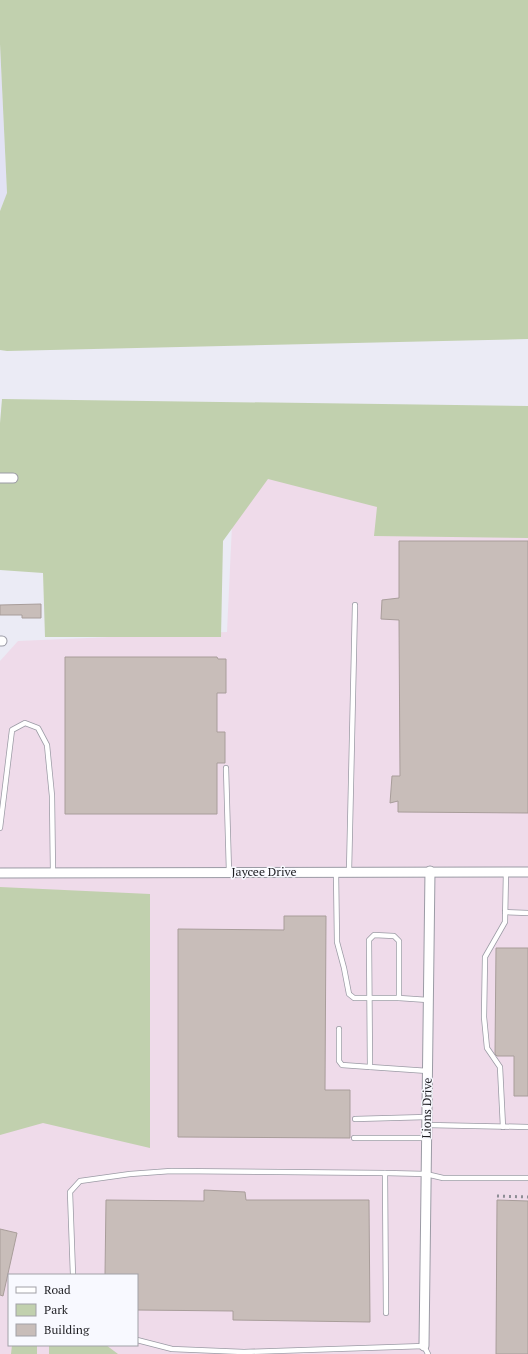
<svg xmlns="http://www.w3.org/2000/svg" width="528" height="1354" font-family="'PT Serif',serif">
<style>
.built{fill:#e2e2f4}
.industrial{fill:#efdbea;fill-rule:evenodd}
.green{fill:#c1d0ae}
.building{fill:#c8bdb9;stroke:#a89d9a}
.lines{fill:none;stroke-linecap:round;stroke-linejoin:round}
.lane-casing{stroke:#9b9ba5;stroke-width:6}
.street-casing{stroke:#9b9ba5;stroke-width:11}
.lane{stroke:#fff;stroke-width:4.5}
.street{stroke:#fff;stroke-width:9}
.rail{stroke:#8d8d95;stroke-width:3;stroke-dasharray:2 4;stroke-linecap:butt}
.labels{text-anchor:middle;stroke-width:3;stroke-linejoin:round;paint-order:stroke}
.street-label{font-size:12px;fill:#1e1e22;stroke:#f8f9ff}
</style>
<rect width="100%" height="100%" fill="#ebebf5"/>
<polygon class="built" points="0,44 7,194 0,211"/>
<path class="industrial" d="M528,462V1354H0V661L18,641L227,632L232,525L230,468ZM9,1275H137V1345H9Z"/>
<g class="green">
<polygon points="0,0 528,0 528,339 7,351 0,350 0,211 7,193 0,44"/>
<polygon points="2,399 528,406 528,538 374,536 377,507 268,479 223,541 221,637 45,637 43,573 0,570 0,423"/>
<polygon points="0,887 150,894 150,1148 43,1123 0,1135"/>
<polygon points="12,1345 37,1345 37,1354 11,1354"/>
<polygon points="49,1345 106,1345 118,1354 49,1354"/>
</g>
<g class="building">
<polygon points="399,541 528,541 528,813 398,812 398,801 390,803 392,776 400,776 399,620 381,619 382,600 399,598"/>
<polygon points="41,604 41,618 22,618 22,615 0,615 0,605"/>
<polygon points="65,657 217,657 218,659 226,659 226,693 217,693 217,732 225,732 225,763 217,763 217,814 65,814"/>
<polygon points="284,916 326,916 325,1090 350,1090 350,1138 178,1137 178,929 284,930"/>
<polygon points="496,948 528,948 528,1096 514,1096 514,1056 497,1056 495,1054"/>
<polygon points="204,1190 245,1192 246,1200 369,1200 370,1322 233,1320 233,1311 137,1310 137,1275 105,1275 106,1200 204,1201"/>
<polygon points="497,1200 528,1201 528,1354 496,1354"/>
<polygon points="0,1229 17,1233 3,1296 0,1295"/>
</g>
<g class="lines">
<defs>
<g id="lane">
<polyline points="226,768 229,872"/>
<polyline points="0,828 12,730 25,723 38,728 47,745 52,796 53,873"/>
<polyline points="336,872 337,942 344,968 349,994 354,998 399,998"/>
<polyline points="349,872 355,605"/>
<polyline points="505,912 528,913"/>
<polyline points="339,1029 339,1061 342,1065 370,1067"/>
<polyline points="428,1071 370,1067 369,940 374,935 394,936 399,941 399,998 428,1000"/>
<polyline points="355,1119 427,1117"/>
<polyline points="427,1125 528,1127"/>
<polyline points="503,1127 500,1067 487,1048 484,1017 485,957 505,922 506,871"/>
<polyline points="354,1138 427,1138"/>
<polyline points="385,1173 386,1313"/>
<polyline points="73,1275 70,1192 80,1181 130,1174 171,1171 385,1173 426,1174 443,1178 528,1178"/>
<polyline points="137,1340 172,1349 244,1352 424,1346 428,1354"/>
</g>
<g id="street">
<polyline points="0,478 13,478"/>
<polyline points="0,641 2,641"/>
<polyline points="0,873 528,872"/>
<polyline points="424,1346 430,871"/>
</g>
</defs>
<use href="#lane" class="lane-casing"/>
<use href="#street" class="street-casing"/>
<use href="#lane" class="lane"/>
<use href="#street" class="street"/>
<polyline class="rail" points="497,1196 528,1197"/>
</g>
<g class="labels">
<g class="street-label">
<text x="264" y="876">Jaycee Drive</text>
<text transform="translate(427 1108) rotate(-89)" y="4">Lions Drive</text>
</g>
</g>
<rect x="8" y="1274" width="130" height="72" fill="#f8f9ff" stroke="#a1a1a7"/>
<rect x="16" y="1287" width="20" height="6" fill="#ffffff" stroke="#a1a1a7"/>
<text x="44" y="1294" font-size="12" fill="#1e1e22">Road</text>
<rect x="16" y="1304" width="20" height="12" fill="#c1d0ae" stroke="#a1a1a7"/>
<text x="44" y="1314" font-size="12" fill="#1e1e22">Park</text>
<rect x="16" y="1324" width="20" height="12" fill="#c8bdb9" stroke="#a1a1a7"/>
<text x="44" y="1334" font-size="12" fill="#1e1e22">Building</text>
</svg>
